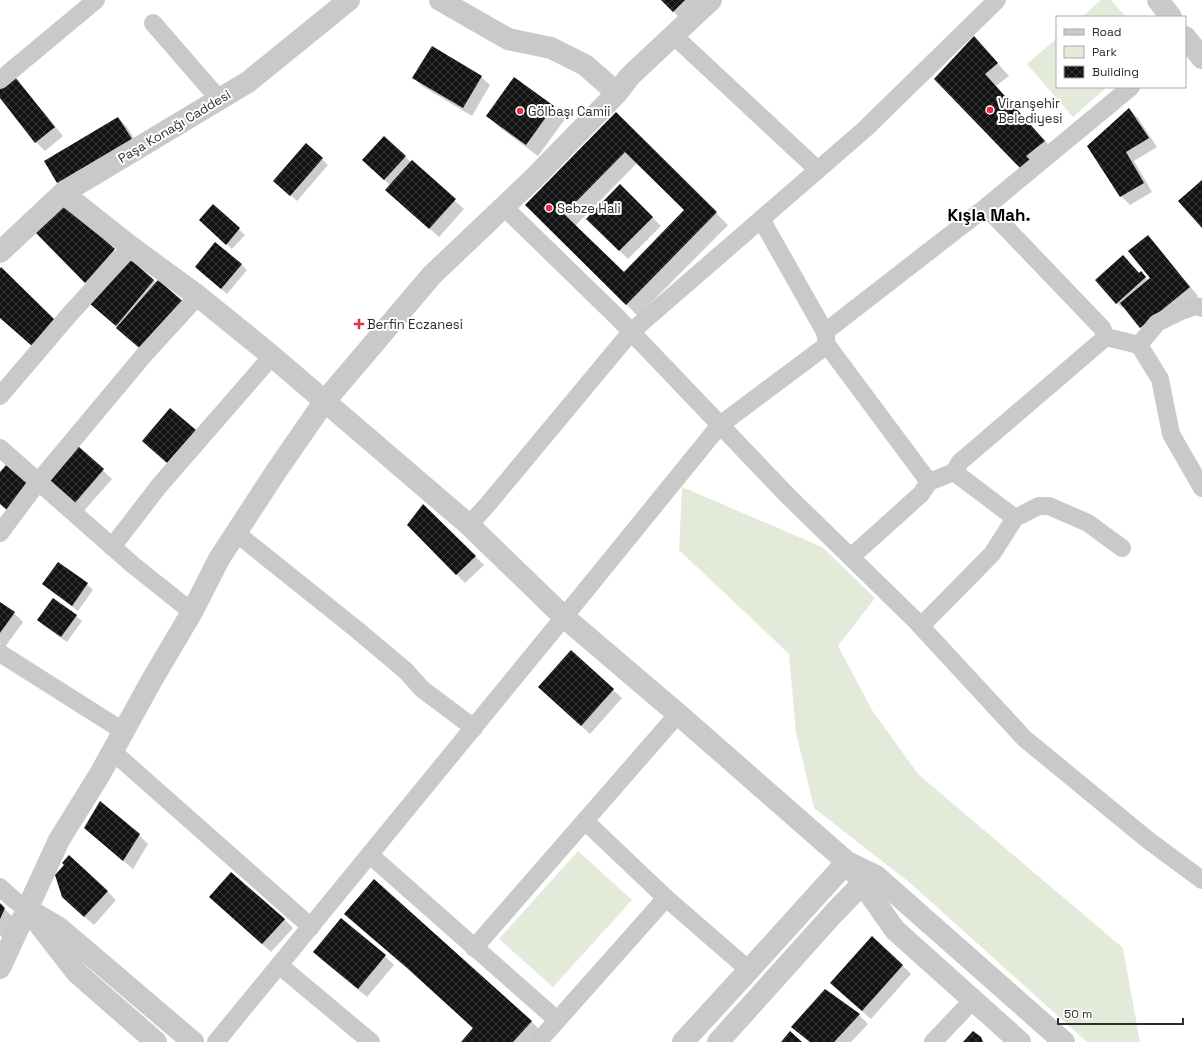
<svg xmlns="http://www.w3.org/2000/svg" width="1202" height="1042" font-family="'Space Grotesk',sans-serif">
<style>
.green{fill:#e3ead9}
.shadow{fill:#0003;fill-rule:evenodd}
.building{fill:url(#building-cross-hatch);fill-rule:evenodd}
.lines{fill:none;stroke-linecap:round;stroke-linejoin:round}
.minor{stroke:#c9c9c9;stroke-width:18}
.tertiary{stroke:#c9c9c9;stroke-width:22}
.poi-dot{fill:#e22f47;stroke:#fff;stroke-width:1.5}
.labels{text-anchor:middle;stroke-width:4;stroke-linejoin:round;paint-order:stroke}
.poi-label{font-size:13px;fill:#2c2c2c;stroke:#fff;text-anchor:start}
.street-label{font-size:13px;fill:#2c2c2c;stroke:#fff}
.district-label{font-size:17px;font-weight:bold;fill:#000;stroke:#fff}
</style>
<defs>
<pattern id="building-cross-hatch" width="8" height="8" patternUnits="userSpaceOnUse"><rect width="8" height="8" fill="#131313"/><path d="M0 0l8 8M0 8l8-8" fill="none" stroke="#363636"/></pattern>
</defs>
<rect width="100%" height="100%" fill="#fff"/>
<g class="green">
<polygon points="1101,0 1111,0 1126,17 1082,17"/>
<polygon points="1057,38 1057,87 1107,87 1073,117 1027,64"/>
<polygon points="682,487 822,547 875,598 838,646 872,710 918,774 1123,948 1140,1042 1087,1042 910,883 814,808 796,733 789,654 679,550"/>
<polygon points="578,851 632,900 553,987 499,939"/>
</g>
<g class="shadow">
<polygon points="662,0 708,0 685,23"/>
<polygon points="974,37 1009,76 996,86 1056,153 1041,172 1033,180 935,79"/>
<polygon points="481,77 490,85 472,116 422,86 414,78"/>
<polygon points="15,78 23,87 63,136 45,151 36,142 0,96 0,90"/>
<polygon points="553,107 565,119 538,156 499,127 487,116"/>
<polygon points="1129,109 1138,118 1157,147 1134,161 1152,192 1130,205 1121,196"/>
<path d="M616,114L728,225L638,316L526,205ZM637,163L686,210L624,274L575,226Z"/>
<polygon points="118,118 127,127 140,148 67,192 58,183 45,162"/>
<polygon points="384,138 464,209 439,237 395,198 390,185 369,166"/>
<polygon points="306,144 328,165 297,201 280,186"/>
<polygon points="620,186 661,226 628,259 587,219"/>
<polygon points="65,205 123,259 94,291 36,232"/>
<polygon points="213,206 245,235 232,249 206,226"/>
<polygon points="1148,236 1156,245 1198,296 1149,336 1124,307 1122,308 1117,303 1141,273 1149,281 1152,278"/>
<polygon points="128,259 157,283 152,359 126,337 118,328 100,312"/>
<polygon points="241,264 247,270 227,294 202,272"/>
<polygon points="78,447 112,479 83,512 57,489"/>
<polygon points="423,506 484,565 465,583 408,525"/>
<polygon points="58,563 87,584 93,590 78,611 49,589 43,584"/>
<polygon points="0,603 14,613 23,622 5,647 0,643"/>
<polygon points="76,616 82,621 67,642 44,626 38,620"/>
<polygon points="571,652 622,698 590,734 539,687"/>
<polygon points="85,828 139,835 148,844 133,869 94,836"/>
<polygon points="107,891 116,900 94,925 72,906"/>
<polygon points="210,897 284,919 293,928 271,952"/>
<polygon points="0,905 13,917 4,938 0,936"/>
<polygon points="341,919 385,956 394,965 367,997 323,961 314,952"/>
<polygon points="354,922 531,1021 540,1030 529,1042 463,1042 474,1029 416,976"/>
<polygon points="902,965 911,974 871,1019 840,992"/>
<polygon points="859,1015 868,1024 851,1042 809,1042 793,1027"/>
</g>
<g class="building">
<polygon points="661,0 685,0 673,12"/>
<polygon points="974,36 998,63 985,74 1045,141 1026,156 1030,160 1021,169 934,79"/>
<polygon points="432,46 482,76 463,108 412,78"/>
<polygon points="15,77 55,127 35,143 0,98 0,88"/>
<polygon points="514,77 554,106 526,145 486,116"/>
<polygon points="1129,108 1149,138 1126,152 1144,183 1120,197 1087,146"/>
<path d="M616,112L717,212L626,305L525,205ZM625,152L684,210L624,272L564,214Z"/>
<polygon points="118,117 132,139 57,183 44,161"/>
<polygon points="384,136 406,156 384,180 362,160"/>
<polygon points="306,143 323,158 290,196 273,181"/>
<polygon points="412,160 456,199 429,229 385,190"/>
<polygon points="1202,180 1202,228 1178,201"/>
<polygon points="620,184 653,217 619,251 586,219"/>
<polygon points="65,204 115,249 85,283 35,232"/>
<polygon points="213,204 240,228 226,245 199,220"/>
<polygon points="1148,235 1190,287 1140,328 1120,303 1150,278 1128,251"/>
<polygon points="215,242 242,264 221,289 195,267"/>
<polygon points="1123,255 1139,273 1141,271 1146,277 1116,304 1095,280"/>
<polygon points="128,257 154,280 116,326 89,303"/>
<polygon points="1,267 56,321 32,346 0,318 0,269"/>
<polygon points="158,280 185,303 143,351 116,328"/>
<polygon points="170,408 196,430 167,463 142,441"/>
<polygon points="78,446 104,469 74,504 47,480"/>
<polygon points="6,465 28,482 7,510 0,504 0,472"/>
<polygon points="423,504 476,556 456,575 407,525"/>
<polygon points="58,562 88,583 72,606 42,584"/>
<polygon points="53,598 77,615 61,637 37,620"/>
<polygon points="0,602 15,612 0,633"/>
<polygon points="571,650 614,689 581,726 538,687"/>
<polygon points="100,801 140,834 123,861 84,828"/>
<polygon points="69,855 108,891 84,917 62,897 55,875 64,865 62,863"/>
<polygon points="231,872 285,919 262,944 209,897"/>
<polygon points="374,879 532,1021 513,1042 461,1042 473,1028 406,967 344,914"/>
<polygon points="0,903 5,908 0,919"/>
<polygon points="341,918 386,955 358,989 313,952"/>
<polygon points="872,936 903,965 862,1011 830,983"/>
<polygon points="825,989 860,1014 834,1042 810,1042 791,1027"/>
<polygon points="790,1031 802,1042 781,1042"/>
<polygon points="973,1031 981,1037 983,1042 963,1042"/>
</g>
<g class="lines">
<g class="minor">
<polyline points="153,23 219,99"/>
<polyline points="673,35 818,170"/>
<polyline points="0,80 96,0"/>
<polyline points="504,207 617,317 788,496 913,618 1025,739 1148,840 1202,880"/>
<polyline points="986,207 1102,328 1106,337 1139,345 1160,379 1171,434 1202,488"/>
<polyline points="761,219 825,332 827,345 929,482"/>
<polyline points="825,332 986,207 1131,87"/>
<polyline points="1139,345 1157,323 1181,311 1196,306 1202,308"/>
<polyline points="0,396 69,315 131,247"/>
<polyline points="0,448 133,565 192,612"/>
<polyline points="954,472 1015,518"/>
<polyline points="469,525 488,504 631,332 865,129 997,0"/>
<polyline points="0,533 38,482 144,355 198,296"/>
<polyline points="236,533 356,629 406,671 422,689 474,728"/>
<polyline points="112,547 159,486 272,356"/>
<polyline points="851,557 921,494 929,482 954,472 960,462 1106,337"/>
<polyline points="921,626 992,554 1015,518 1039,506 1049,506 1088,523 1122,548"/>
<polyline points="0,653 123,731"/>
<polyline points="112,751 311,927"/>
<polyline points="585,821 666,898 749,970"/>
<polyline points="370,855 557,1020"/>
<polyline points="0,887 13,899 27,909"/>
<polyline points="474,948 678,714"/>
<polyline points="279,965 371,1042"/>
<polyline points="216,1042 564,617 720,425 827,345"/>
<polyline points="538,1042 666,898"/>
<polyline points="933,1042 973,1000"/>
</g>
<g class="tertiary">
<polyline points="440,0 508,39 551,48 585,65 617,93"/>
<polyline points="1158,0 1171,17"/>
<polyline points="1185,37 1202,58"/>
<polyline points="63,193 131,247 198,296 272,356 469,525 564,617 678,714 847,862 895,930 1020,1042"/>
<polyline points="0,252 63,193 248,82 349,0"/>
<polyline points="849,863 876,876 1064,1042"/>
<polyline points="27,909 59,928 193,1042"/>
<polyline points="35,919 77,973 156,1042"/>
<polyline points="0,968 59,840 100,774 153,678 192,612 219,559 275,473 324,402 432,275 533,179 617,93 630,76 711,0"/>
<polyline points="683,1042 749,970 847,862"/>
<polyline points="718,1042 834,913 862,884 875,877"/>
</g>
</g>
<g class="poi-dot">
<circle cx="990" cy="110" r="4"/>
<circle cx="520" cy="111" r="4"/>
<circle cx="549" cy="208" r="4"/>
<path d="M357 318h4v4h4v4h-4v4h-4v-4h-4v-4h4z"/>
</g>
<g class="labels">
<g class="poi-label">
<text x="998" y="108">Viranşehir<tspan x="998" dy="15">Belediyesi</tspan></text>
<text x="528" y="116">Gölbaşı Camii</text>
<text x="557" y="213">Sebze Hali</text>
<text x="367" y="329">Berfin Eczanesi</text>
</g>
<g class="street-label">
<text transform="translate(174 126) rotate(-31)" y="5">Paşa Konağı Caddesi</text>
</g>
<g class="district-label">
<text x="989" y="221">Kışla Mah.</text>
</g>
</g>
<rect x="1056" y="16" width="130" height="72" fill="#ffffff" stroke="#ababab"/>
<rect x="1064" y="29" width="20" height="6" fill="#c9c9c9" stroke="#ababab"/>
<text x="1092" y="36" font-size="12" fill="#2c2c2c">Road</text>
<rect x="1064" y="46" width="20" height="12" fill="#e3ead9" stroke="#ababab"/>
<text x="1092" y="56" font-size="12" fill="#2c2c2c">Park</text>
<rect x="1064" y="66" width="20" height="12" fill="url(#building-cross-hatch)" stroke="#ababab"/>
<text x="1092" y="76" font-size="12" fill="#2c2c2c">Building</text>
<path d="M1058 1018v6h125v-6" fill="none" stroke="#2c2c2c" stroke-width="2"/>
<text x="1064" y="1018" font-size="12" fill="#2c2c2c" stroke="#ffffff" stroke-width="3" paint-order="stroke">50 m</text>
</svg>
